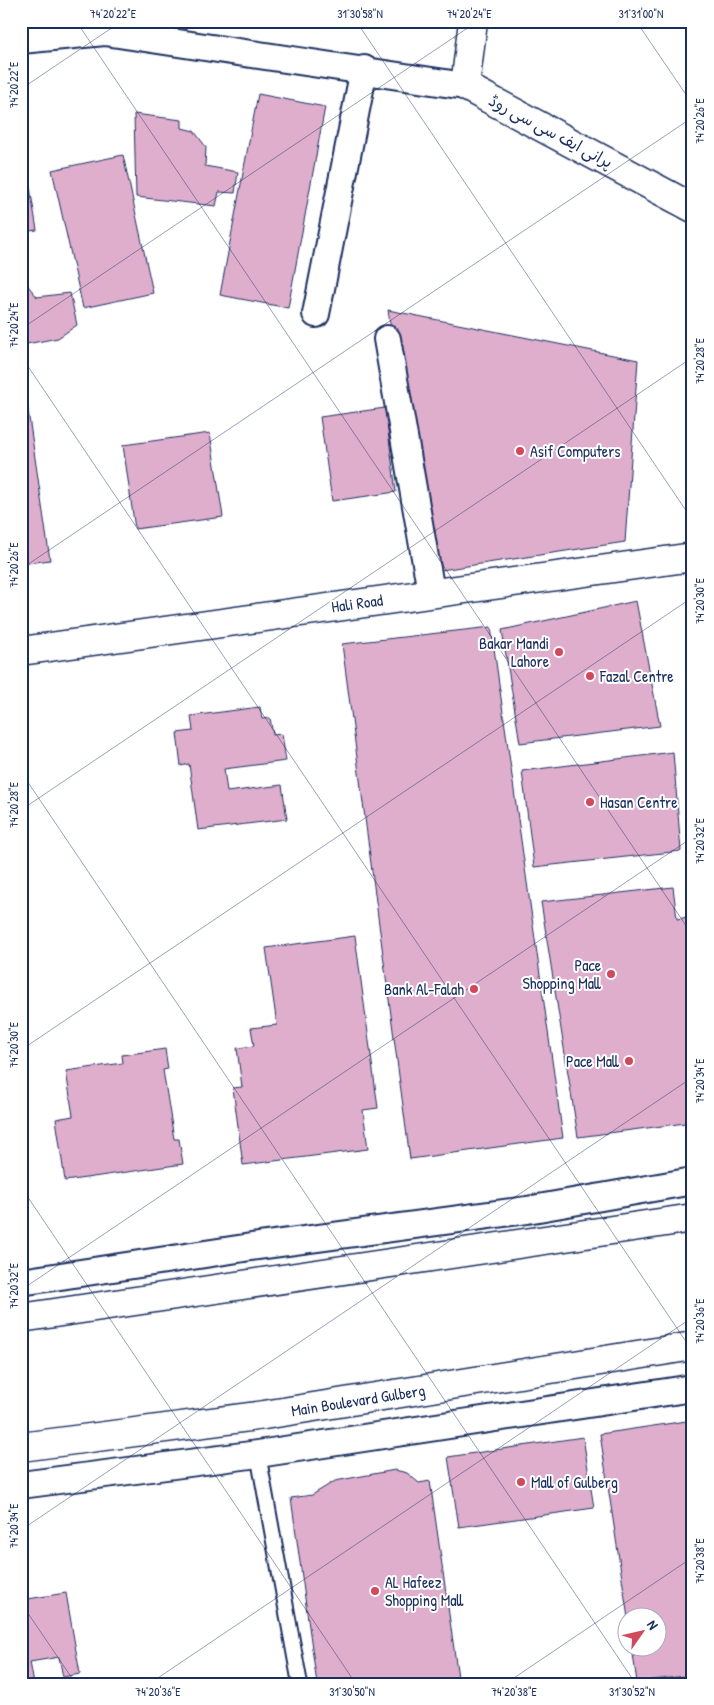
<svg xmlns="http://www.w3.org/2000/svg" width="714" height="1705" font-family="'Patrick Hand','Playpen Sans Arabic',sans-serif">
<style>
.building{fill:#e0aecd;stroke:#1b2f5e}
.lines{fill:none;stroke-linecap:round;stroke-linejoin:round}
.service-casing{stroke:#1b2f5e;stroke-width:18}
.minor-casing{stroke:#1b2f5e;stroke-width:30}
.tertiary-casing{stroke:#1b2f5e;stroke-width:31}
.secondary-casing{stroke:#1b2f5e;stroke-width:31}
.service{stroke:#fff;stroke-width:14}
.minor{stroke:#fff;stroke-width:26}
.tertiary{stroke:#fff;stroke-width:28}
.secondary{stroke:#fff;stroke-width:28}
.ticks{fill:none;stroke:#1b2f5e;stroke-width:1;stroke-opacity:0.45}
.poi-dot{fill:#d1495b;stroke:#fff;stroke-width:2}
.labels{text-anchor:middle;stroke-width:4;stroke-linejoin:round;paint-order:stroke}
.street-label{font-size:16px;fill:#1b2f5e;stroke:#fff}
.poi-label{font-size:16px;fill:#1b2f5e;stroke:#fff;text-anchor:start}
.neatline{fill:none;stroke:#1b2f5e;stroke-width:2}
.ticks-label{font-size:12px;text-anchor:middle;fill:#1b2f5e}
</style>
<rect width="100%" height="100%" fill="#fff"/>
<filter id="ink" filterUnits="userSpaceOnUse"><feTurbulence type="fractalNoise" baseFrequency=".02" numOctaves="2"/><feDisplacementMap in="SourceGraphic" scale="10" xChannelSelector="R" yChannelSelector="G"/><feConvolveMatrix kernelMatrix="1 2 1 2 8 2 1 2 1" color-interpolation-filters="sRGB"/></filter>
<g filter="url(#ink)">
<g class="building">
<polygon points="258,94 325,107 288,308 220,295"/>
<polygon points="134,114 182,120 182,128 194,131 206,147 205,166 238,172 235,193 219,192 216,206 136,197"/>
<polygon points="123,155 153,293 83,308 52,170"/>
<polygon points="29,181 37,230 21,232 21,182"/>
<polygon points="21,277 37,297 70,293 77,325 58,338 21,345"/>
<polygon points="388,310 638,360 625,542 428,572"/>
<polygon points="21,363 50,560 21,564"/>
<polygon points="385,408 396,492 332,501 320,417"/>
<polygon points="210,433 223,517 135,529 123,445"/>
<polygon points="636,601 660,726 520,743 502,630"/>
<polygon points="491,627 563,1138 410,1159 342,644"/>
<polygon points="260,707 262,719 270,718 273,735 282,734 286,761 224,769 227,792 282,785 287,819 198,830 189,764 181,766 177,733 193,731 191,716"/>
<polygon points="673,752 681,851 534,867 522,771"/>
<polygon points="673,887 677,919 693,916 693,958 685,959 693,1000 693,1122 578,1137 541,902"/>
<polygon points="355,936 378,1108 363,1110 368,1149 243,1165 233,1088 242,1087 237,1048 254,1046 251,1028 277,1025 266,948"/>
<polygon points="165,1049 168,1069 163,1070 174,1139 179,1139 183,1164 65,1181 56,1119 73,1116 66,1071 123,1063 122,1055"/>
<polygon points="693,1420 693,1675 637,1682 632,1648 656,1648 656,1618 628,1618 600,1434"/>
<polygon points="583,1437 594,1508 459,1527 448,1457"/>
<polygon points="395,1470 407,1473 419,1483 430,1481 459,1684 317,1684 291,1498 312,1495 335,1481"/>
<polygon points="66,1593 80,1674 63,1677 59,1657 30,1662 34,1684 21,1684 21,1600"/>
</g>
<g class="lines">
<defs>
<polyline id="service" points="258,1454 300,1684"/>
<g id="minor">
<polyline points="21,40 105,32 465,86"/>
<polyline points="316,314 364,69"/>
<polyline points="387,339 431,592"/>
<polyline points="21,1282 251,1247 527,1210 693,1181"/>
<polyline points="21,1485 258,1454 693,1388"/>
</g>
<g id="tertiary">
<polyline points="473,21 465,86 693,208"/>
<polyline points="21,651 693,557"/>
</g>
<g id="secondary">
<polyline points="21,1318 693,1218"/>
<polyline points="21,1447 264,1415 693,1346"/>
</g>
</defs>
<use href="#service" class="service-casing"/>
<use href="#minor" class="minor-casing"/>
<use href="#tertiary" class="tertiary-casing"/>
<use href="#secondary" class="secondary-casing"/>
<use href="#service" class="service"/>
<use href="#minor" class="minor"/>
<use href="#tertiary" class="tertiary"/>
<use href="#secondary" class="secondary"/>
</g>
</g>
<path class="ticks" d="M76,21L693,936M356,21L693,521M636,21L693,105M21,89L122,21M21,329L478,21M21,356L693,1352M21,569L693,117M21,772L636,1684M21,810L693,357M21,1050L693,597M21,1187L356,1684M21,1290L693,837M21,1530L693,1077M21,1603L76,1684M149,1684L693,1317M505,1684L693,1557"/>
<g class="poi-dot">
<circle cx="520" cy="451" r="5"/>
<circle cx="559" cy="652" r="5"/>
<circle cx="590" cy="676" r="5"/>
<circle cx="590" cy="802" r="5"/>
<circle cx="611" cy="974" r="5"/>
<circle cx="474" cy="989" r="5"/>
<circle cx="629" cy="1061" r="5"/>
<circle cx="521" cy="1482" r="5"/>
<circle cx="375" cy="1591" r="5"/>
</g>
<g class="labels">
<g class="street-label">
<text transform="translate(551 131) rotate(28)" y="6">پرانی ایف سی سی روڈ</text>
<text transform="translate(357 603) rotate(-8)" y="6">Hali Road</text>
<text transform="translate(358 1400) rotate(-9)" y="6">Main Boulevard Gulberg</text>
</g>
<g class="poi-label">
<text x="530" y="457">Asif Computers</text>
<text x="549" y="649" text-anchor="end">Bakar Mandi<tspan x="549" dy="18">Lahore</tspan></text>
<text x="600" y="682">Fazal Centre</text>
<text x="600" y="808">Hasan Centre</text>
<text x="601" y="971" text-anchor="end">Pace<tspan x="601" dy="18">Shopping Mall</tspan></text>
<text x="464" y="995" text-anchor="end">Bank Al-Falah</text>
<text x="619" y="1067" text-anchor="end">Pace Mall</text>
<text x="531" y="1488">Mall of Gulberg</text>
<text x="385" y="1588">AL Hafeez<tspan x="385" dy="18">Shopping Mall</tspan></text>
</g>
</g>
<rect width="714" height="1705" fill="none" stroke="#fff" stroke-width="55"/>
<g transform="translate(642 1632) rotate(56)"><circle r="24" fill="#ffffff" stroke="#a4acbf"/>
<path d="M0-4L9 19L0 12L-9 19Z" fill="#d1495b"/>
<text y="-8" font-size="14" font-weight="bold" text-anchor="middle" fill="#1b2f5e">N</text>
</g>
<rect x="28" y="28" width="658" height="1650" class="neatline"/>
<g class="ticks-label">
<text x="113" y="18">74°20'22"E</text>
<text x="360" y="18">31°30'58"N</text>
<text x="469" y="18">74°20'24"E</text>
<text x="641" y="18">31°31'00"N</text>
<text transform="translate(14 85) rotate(-90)" y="4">74°20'22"E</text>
<text transform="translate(700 121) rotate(-90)" y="4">74°20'26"E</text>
<text transform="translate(14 325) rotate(-90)" y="4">74°20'24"E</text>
<text transform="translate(700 361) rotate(-90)" y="4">74°20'28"E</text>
<text transform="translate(14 565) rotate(-90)" y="4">74°20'26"E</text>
<text transform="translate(700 601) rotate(-90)" y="4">74°20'30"E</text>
<text transform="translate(14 805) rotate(-90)" y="4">74°20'28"E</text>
<text transform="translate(700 841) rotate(-90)" y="4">74°20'32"E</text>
<text transform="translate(14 1045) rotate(-90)" y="4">74°20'30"E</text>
<text transform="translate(700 1081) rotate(-90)" y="4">74°20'34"E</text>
<text transform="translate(14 1286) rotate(-90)" y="4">74°20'32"E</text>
<text transform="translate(700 1321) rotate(-90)" y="4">74°20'36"E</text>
<text transform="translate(14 1526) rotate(-90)" y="4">74°20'34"E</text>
<text transform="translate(700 1561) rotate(-90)" y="4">74°20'38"E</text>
<text x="158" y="1696">74°20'36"E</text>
<text x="352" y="1696">31°30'50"N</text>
<text x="514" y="1696">74°20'38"E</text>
<text x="632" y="1696">31°30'52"N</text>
</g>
</svg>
